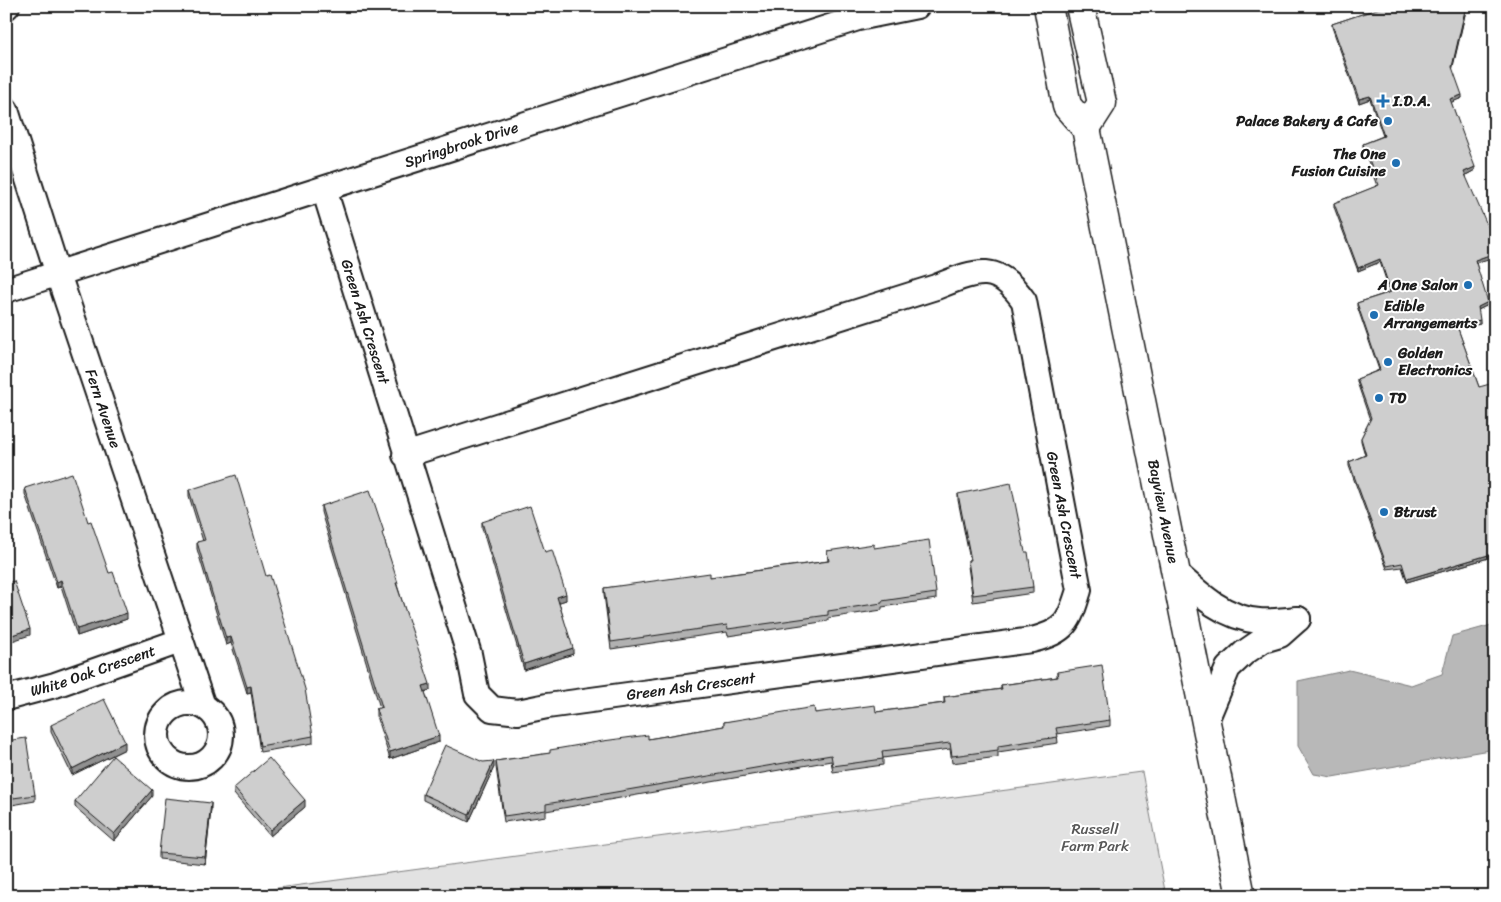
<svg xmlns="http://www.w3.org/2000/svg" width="1501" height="902" font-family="Sriracha,sans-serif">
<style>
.green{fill:#e2e2e2;stroke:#7f7f7f}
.water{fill:#b8b8b8;stroke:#7a7a7a}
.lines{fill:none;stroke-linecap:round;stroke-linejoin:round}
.minor-casing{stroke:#1c1c1c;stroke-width:28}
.major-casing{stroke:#1c1c1c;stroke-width:31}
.minor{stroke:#fff;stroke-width:24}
.major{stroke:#fff;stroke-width:28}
.wall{fill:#b1b1b1;stroke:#1c1c1c}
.shaded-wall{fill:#909090;stroke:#1c1c1c}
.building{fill:#cecece;stroke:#1c1c1c}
.poi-dot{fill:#1f6fb2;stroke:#fff;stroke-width:2}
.labels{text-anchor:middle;stroke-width:4;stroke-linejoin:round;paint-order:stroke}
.poi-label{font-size:15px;font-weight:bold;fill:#1c1c1c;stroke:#fff;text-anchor:start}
.street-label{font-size:15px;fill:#1c1c1c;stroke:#fff}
.park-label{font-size:15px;fill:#575757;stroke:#fff}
</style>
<rect width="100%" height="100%" fill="#fff"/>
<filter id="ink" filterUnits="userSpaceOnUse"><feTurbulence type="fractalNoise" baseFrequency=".02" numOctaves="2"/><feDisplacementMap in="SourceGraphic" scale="10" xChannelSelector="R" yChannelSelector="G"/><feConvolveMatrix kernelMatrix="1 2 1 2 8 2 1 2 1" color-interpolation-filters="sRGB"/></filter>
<g filter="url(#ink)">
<polygon class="green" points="1142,772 1166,896 219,896 1141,772"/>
<polygon class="water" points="1495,624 1495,749 1332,777 1314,774 1298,746 1298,681 1349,670 1411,685 1442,674 1452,636"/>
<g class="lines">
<defs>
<g id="minor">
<polyline points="6,7 7,6"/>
<path id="s1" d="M6,110L58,274L203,706"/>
<path id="s2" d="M324,189L469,654L477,694L492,709L518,712L547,706L1032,640C1066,631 1069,623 1079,590L1024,301C996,261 976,271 936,287L405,455"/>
<path id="s3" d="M6,290L858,18L917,6"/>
<path d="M1176,573C1200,595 1225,618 1259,621C1271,622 1285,620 1298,619"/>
<path id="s4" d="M6,698L55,685L180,641"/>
<circle cx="189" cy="735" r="32"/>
<polyline points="1205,723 1228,668 1244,653 1263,640 1280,635 1298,619"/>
</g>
<g id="major">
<path id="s5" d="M1048,6L1067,106L1086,128L1241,896"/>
<polyline points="1080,6 1102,103 1086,128"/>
</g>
</defs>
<use href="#minor" class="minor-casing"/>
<use href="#major" class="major-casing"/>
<use href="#minor" class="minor"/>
<use href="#major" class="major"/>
</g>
<g class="wall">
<polygon points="1386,6 1467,6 1452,69 1462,98 1451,102 1475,170 1466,175 1476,263 1488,305 1478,310 1480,324 1458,329 1479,387 1495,396 1495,556 1407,582 1402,567 1387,569 1349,466 1349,462 1365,455 1361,441 1361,438 1370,420 1357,382 1357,379 1379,370 1357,306 1357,303 1390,292 1380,262 1358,271 1334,207 1334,203 1377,186 1363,147 1363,144 1383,136 1370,99 1359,103 1332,27 1332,24"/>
<polygon points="25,488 88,522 127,619 77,636 61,586 57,588 25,494"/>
<polygon points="189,490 313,736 313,743 260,752 251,692 247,693 231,643 226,645 197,549 197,542 203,541 189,496"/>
<polygon points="958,494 1033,587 1033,593 973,602 968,566 968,560 970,560 958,500"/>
<polygon points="321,506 384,538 384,539 398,588 430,690 425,692 439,742 390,759 376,716 376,709 380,708 321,512"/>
<polygon points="482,522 545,552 566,600 559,602 573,654 524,670 482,528"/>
<polygon points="874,548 936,593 936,599 882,607 882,610 828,618 828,621 728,636 727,632 611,649 604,594 604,588 710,577 828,561 827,551"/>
<polygon points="1057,672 1110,720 1110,726 1057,734 1058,743 998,752 998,757 952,763 950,749 883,758 883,765 833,772 831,761 546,811 546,816 504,822 496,767 496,761 648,739 724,726 724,722 815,713 876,712 944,703 944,697 1001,689 1001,685 1057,677"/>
<polygon points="51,725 125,749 72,775 51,732"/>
<polygon points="6,741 35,795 35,801 6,806"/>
<polygon points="494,767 469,822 423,800 423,794"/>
<polygon points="234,788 305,807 270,836 234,794"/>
<polygon points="152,796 114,841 75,807 75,801"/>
<polygon points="211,809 205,864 159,859 159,853"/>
</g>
<g class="shaded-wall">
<polygon points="1466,6 1467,6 1452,71 1452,67"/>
<polygon points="1462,95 1462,98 1450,103 1450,99"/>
<polygon points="1370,96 1370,99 1359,103 1359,99"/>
<polygon points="1475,167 1475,170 1464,176 1464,172"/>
<polygon points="1495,253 1495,257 1475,263 1475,260"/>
<polygon points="1380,259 1380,262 1358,271 1358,268"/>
<polygon points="1488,302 1488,305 1478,310 1478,307"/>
<polygon points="1480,320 1480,324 1457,329 1457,326"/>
<polygon points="1495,553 1495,556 1407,582 1407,579"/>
<polygon points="61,580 61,586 57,588 57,582"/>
<polygon points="566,594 566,600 557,603 557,597"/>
<polygon points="127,613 127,619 77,636 77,629"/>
<polygon points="30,629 30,635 6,643 6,637"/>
<polygon points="231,637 231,643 226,645 226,638"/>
<polygon points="573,648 573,654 524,670 524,664"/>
<polygon points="430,684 430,690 423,692 423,686"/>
<polygon points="251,686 251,692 247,693 247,687"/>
<polygon points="439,736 439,742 390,759 390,752"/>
<polygon points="125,742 125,749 72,775 72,769"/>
<polygon points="494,761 494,767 469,822 469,815"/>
<polygon points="152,790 152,796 114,841 114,834"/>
<polygon points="305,800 305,807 270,836 270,830"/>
<polygon points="211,803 211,809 205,864 205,857"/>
</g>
<g class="building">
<polygon points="1386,6 1466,6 1452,67 1462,95 1450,99 1475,167 1464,172 1495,243 1495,253 1475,260 1488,302 1478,307 1480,320 1457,326 1479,387 1490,384 1495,396 1495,553 1407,579 1402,563 1387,566 1349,462 1366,455 1361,438 1371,418 1357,379 1380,370 1357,303 1391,292 1380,259 1358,268 1334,203 1379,185 1363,144 1384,136 1370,96 1359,99 1332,24"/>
<polygon points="72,473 88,522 91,521 109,573 113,572 127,613 77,629 61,580 57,582 25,488"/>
<polygon points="236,475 266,576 270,575 305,689 313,736 260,746 251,686 247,687 231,637 226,638 212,593 197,542 205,540 189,490"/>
<polygon points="1011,483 1025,552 1028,552 1033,587 973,595 968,560 971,560 958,494"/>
<polygon points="370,490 384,532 382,533 398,583 396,583 430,684 423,686 439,736 390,752 376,709 382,707 321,506"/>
<polygon points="530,506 545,552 552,550 566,594 557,597 573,648 524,664 482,522"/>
<polygon points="929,540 936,593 882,601 882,603 828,611 828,615 728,629 727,625 611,642 604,588 710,573 710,577 829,561 827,551 874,544 874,548"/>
<polygon points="14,581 30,629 6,637 6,583"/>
<polygon points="1102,665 1110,720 1056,728 1058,737 998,746 998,750 952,756 950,743 882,751 883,759 833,766 831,755 546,804 546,810 504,816 496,761 550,753 550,750 603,741 648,735 648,739 724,726 724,722 814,707 815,713 875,705 876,712 945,703 944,697 1002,689 1001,685 1058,677 1057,672"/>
<polygon points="104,699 125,742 72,769 51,725"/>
<polygon points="26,738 35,795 6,799 6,741"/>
<polygon points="445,745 483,762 494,761 469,815 423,794"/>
<polygon points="113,756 152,790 114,834 75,801"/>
<polygon points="269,758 305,800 270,830 234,788"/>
<polygon points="165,798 211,803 205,857 159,853"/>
</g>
</g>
<g class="poi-dot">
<path d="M1380.5 93.5h5v5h5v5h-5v5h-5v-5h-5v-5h5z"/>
<circle cx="1388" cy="121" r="5"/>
<circle cx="1396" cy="163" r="5"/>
<circle cx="1468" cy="285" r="5"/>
<circle cx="1374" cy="315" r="5"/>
<circle cx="1388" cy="362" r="5"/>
<circle cx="1379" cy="398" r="5"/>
<circle cx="1384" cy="512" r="5"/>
</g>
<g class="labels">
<g class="poi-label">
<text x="1393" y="106">I.D.A.</text>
<text x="1378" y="126" text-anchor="end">Palace Bakery &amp; Cafe</text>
<text x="1386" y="159" text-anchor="end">The One<tspan x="1386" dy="17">Fusion Cuisine</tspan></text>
<text x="1458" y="290" text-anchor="end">A One Salon</text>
<text x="1384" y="311">Edible<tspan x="1384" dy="17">Arrangements</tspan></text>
<text x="1398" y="358">Golden<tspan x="1398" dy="17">Electronics</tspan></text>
<text x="1389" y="403">TD</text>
<text x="1394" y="517">Btrust</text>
</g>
<g class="street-label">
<text dy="5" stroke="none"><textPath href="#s3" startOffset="478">Springbrook Drive</textPath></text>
<text dy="5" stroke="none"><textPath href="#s2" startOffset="139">Green Ash Crescent</textPath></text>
<text dy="5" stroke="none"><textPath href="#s1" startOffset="314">Fern Avenue</textPath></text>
<text dy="5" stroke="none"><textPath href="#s5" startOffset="522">Bayview Avenue</textPath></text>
<text transform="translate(1064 515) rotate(79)" y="5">Green Ash Crescent</text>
<text dy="5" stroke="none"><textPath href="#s4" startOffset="91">White Oak Crescent</textPath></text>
<text dy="5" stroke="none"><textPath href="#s2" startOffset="750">Green Ash Crescent</textPath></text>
</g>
<g class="park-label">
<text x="1095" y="834">Russell<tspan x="1095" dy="17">Farm Park</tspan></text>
</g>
</g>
<rect width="1501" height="902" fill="none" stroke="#fff" stroke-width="25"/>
<rect x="12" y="12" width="1476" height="877" fill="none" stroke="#1c1c1c" stroke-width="2" filter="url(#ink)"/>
</svg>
